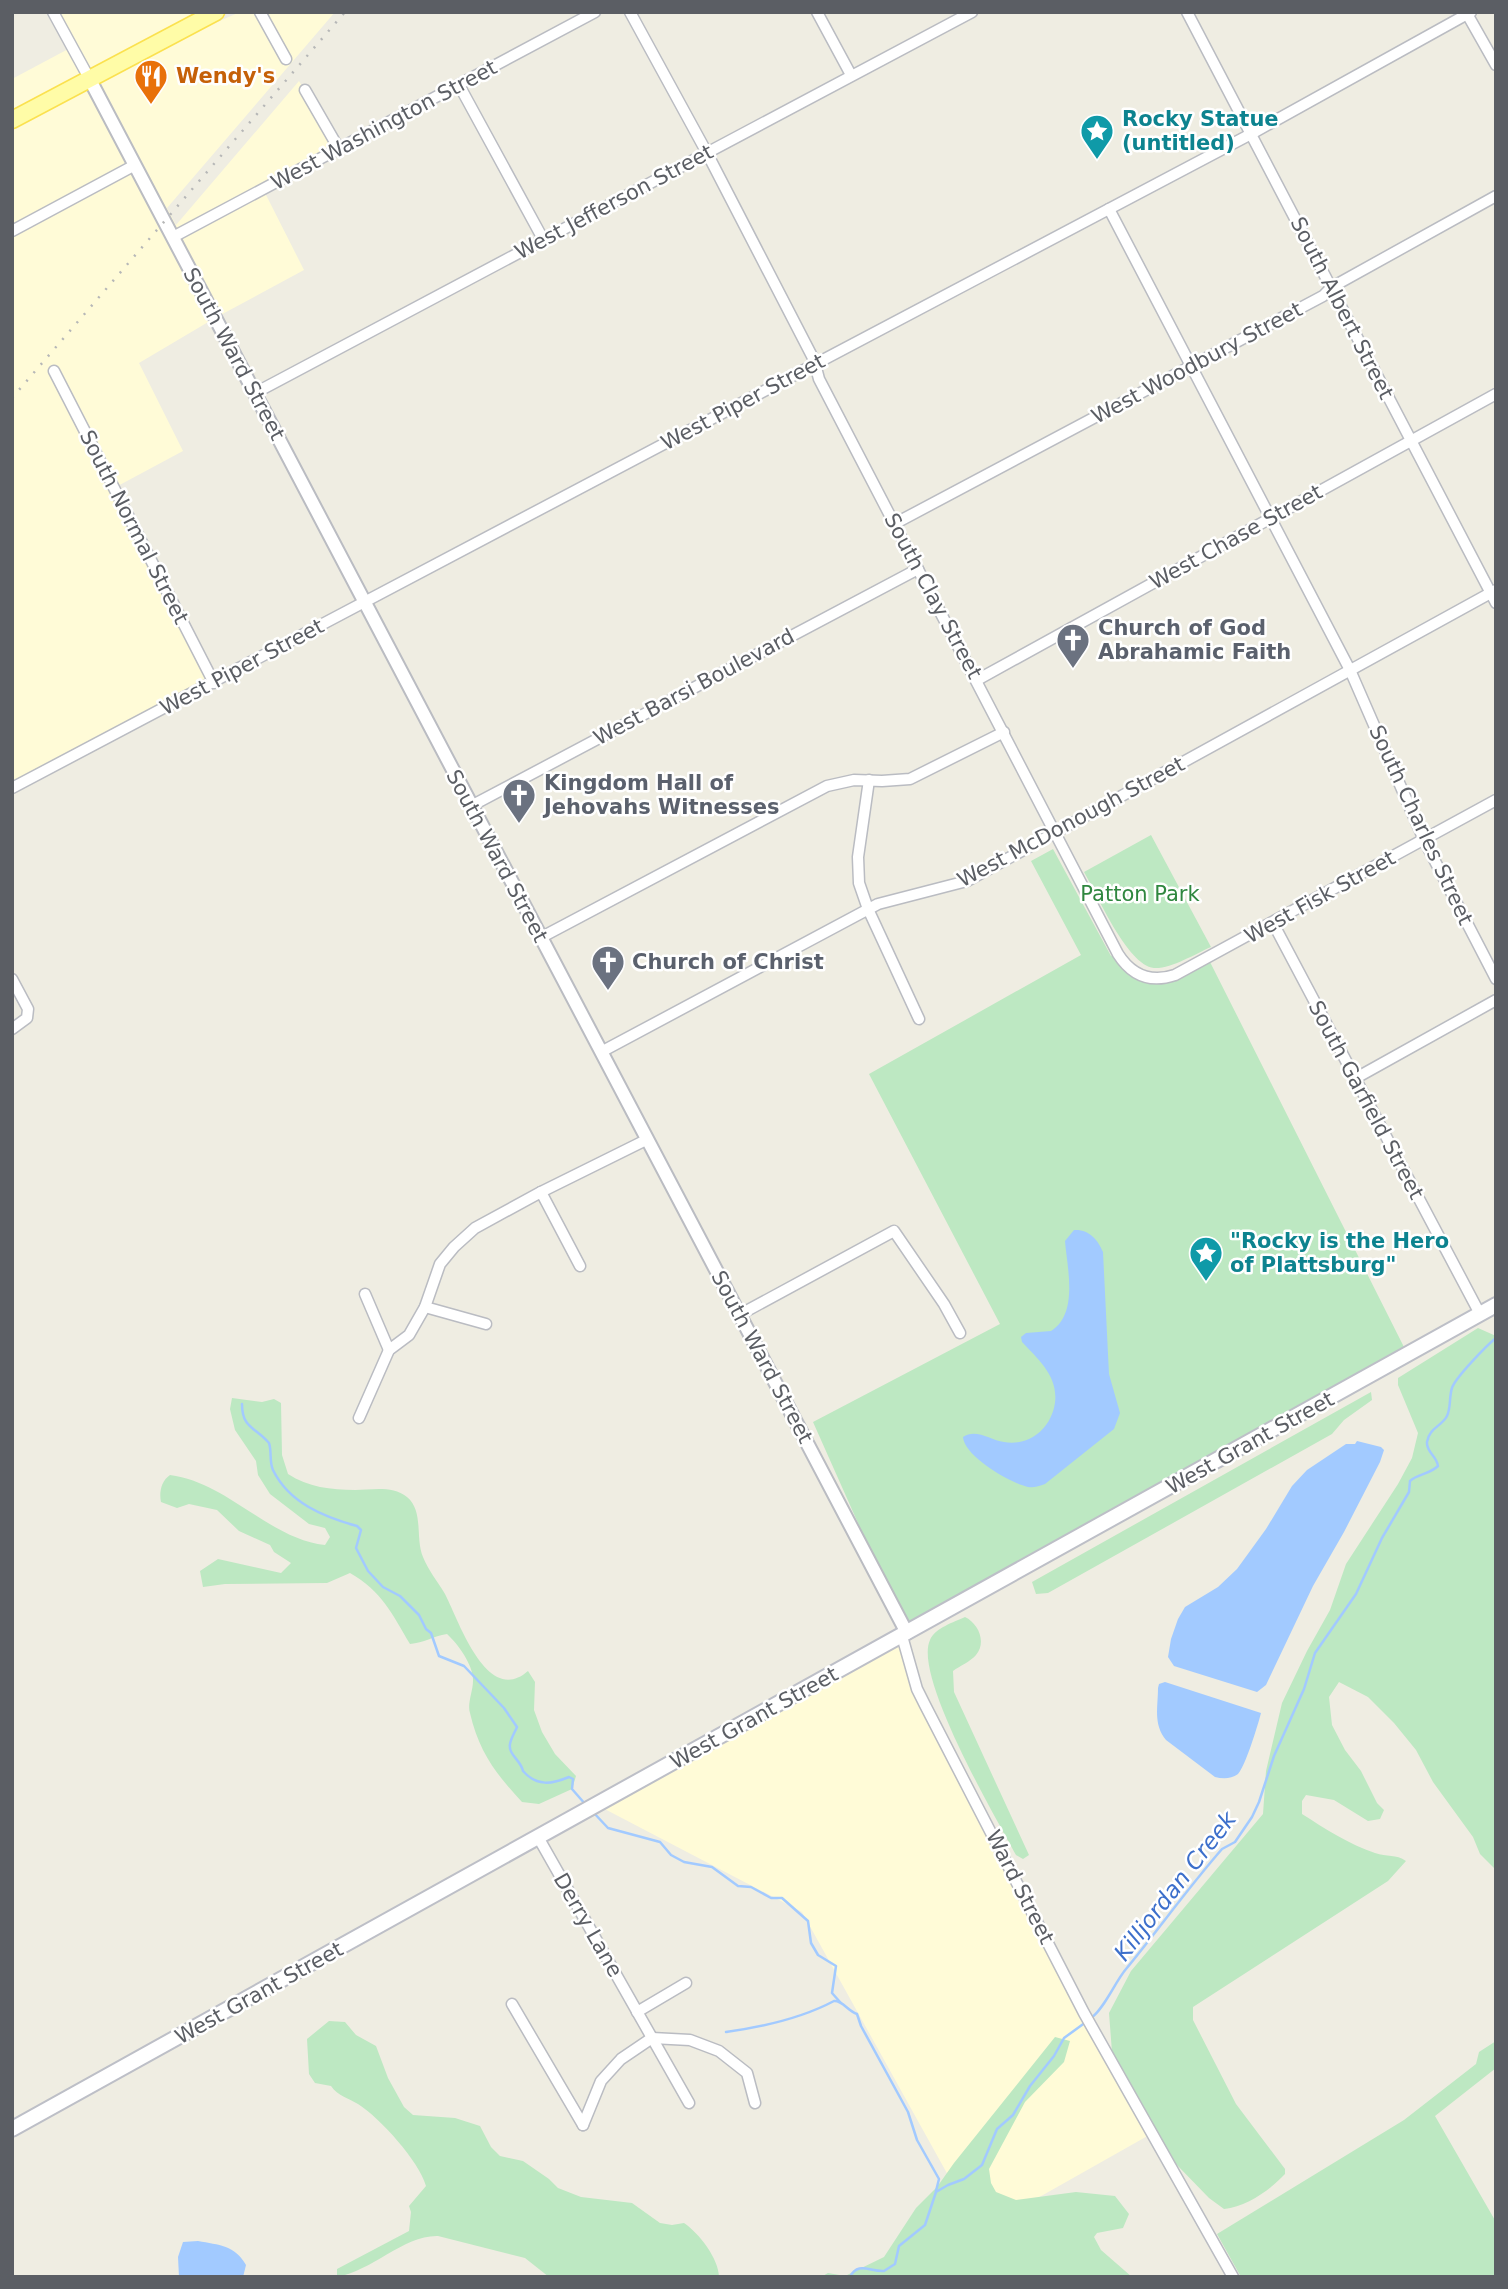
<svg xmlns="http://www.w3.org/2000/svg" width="1508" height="2289" font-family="'DejaVu Sans',sans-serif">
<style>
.commercial{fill:#fffbd7}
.green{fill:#bde8c2}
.water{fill:#a2caff}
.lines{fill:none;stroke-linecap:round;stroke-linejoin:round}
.stream{stroke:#a2caff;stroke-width:2.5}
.minor-casing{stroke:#babcc2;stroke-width:13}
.tertiary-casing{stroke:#babcc2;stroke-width:16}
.secondary-casing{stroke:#bdbfc7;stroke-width:18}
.primary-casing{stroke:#fbe14f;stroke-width:19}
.minor{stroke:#fff;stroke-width:10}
.tertiary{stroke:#fff;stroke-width:12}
.secondary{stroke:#fff;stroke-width:14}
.primary{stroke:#fffca7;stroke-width:16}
.rail{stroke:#b6b7b7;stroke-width:2.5;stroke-dasharray:2 9;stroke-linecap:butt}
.labels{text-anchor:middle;stroke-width:5;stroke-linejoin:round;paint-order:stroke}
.food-label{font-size:21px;font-weight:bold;fill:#c56008;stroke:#fff;text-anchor:start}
.culture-label{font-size:21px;font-weight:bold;fill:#0d838f;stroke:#fff;text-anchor:start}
.street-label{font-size:21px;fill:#5b5e64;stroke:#fff}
.worship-label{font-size:21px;font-weight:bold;fill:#5b616d;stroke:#fff;text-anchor:start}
.park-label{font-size:21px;fill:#2f873f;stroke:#fff}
.water-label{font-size:23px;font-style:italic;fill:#3c6fcb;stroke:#fff}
</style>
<rect width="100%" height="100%" fill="#efede2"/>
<g class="commercial">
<polygon points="53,12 195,12 95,76 240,12 335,12 167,208 176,225 299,81 339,149 263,189 304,270 215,318 139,363 183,451 114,488 214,683 12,782 12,79 72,47"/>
<polygon points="902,1636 917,1689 1151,2134 979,2231 802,1912 597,1805"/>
</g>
<g class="green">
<path d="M1151,835L1211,947C1195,954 1171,969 1154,968C1127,965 1097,894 1084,872Z"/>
<polygon points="1053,849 1111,956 1120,957 1153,979 1208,958 1408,1355 907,1633 813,1422 1000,1324 869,1074 1081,955 1031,861"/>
<path d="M1478,1328L1496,1336V1870L1480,1854L1473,1837L1433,1782L1416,1750L1394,1723L1368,1697L1339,1682L1329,1697L1332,1725L1345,1750L1361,1771L1377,1803L1384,1810L1380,1819L1368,1821L1334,1800L1306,1795L1302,1801V1814C1324,1828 1350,1845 1375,1853C1387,1857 1396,1854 1406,1861L1388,1881L1193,2007V2020L1236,2104L1285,2169V2174C1269,2191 1247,2206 1224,2209L1209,2198L1176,2164L1112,2052L1109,2013L1131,1971L1263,1814L1266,1771L1282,1703L1307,1651L1330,1610L1346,1564L1398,1484L1412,1458L1418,1433L1398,1385V1378Z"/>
<polygon points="1371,1392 1372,1400 1344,1420 1332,1434 1048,1593 1036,1594 1032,1582"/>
<path d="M232,1398L262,1402L274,1399L281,1403L282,1455L288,1474C308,1487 331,1490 355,1490C371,1490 392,1485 407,1497C424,1511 415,1538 423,1557C428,1570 438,1582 445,1594C459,1621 487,1707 528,1671L535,1682L534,1710L542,1732L555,1754L576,1776L572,1789L539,1804L522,1802C496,1774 479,1752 470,1713C467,1704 473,1691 473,1681C474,1666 458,1644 447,1634C433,1636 424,1643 410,1644C392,1614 382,1591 350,1573L327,1583L225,1584L203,1587L200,1571L218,1559L281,1573L291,1563L274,1552L270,1545L239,1531L217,1510L189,1504L177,1508L161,1502C159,1493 161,1481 170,1475C227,1482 269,1539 325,1545L330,1537L325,1528L309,1524L270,1494L258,1475L256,1461L235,1430L230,1409Z"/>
<path d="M965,1617C978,1623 987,1642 976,1655C971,1661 960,1666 953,1671L954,1692L1029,1855L1023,1859L1016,1855C996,1818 913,1676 930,1640C935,1628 954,1622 965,1617Z"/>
<path d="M329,2021L345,2022L356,2035L376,2046L388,2078L404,2107L413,2115L455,2118L480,2126L491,2147L500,2156L523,2161L549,2179L558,2188L581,2197L632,2203L660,2223L672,2225L684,2223C699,2233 719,2259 719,2277H549L525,2258L438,2236C404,2235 372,2271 337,2277V2269L409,2231L411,2212L409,2206L426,2186C419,2161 380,2118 358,2104C348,2098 338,2096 331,2086L315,2083L309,2074L307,2039Z"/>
<polygon points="1055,2037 1070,2041 1064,2062 1025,2102 989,2169 991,2183 996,2192 1016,2200 1076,2192 1115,2196 1129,2214 1123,2228 1097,2233 1094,2237 1101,2250 1132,2277 821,2277 828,2273 845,2276 884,2257 916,2208 937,2187 954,2163"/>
<polygon points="1496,2041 1496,2068 1435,2116 1496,2222 1496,2277 1241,2277 1217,2234 1404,2120 1476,2064 1479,2052"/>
</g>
<g class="water">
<path d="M1074,1230C1089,1229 1098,1240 1103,1252L1109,1374L1120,1413L1114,1429L1045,1484C1039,1486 1034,1488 1028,1487C1010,1483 964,1456 963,1437C976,1428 990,1440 1004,1442C1028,1446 1048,1431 1054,1408C1061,1379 1040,1361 1022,1342L1021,1337L1026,1333L1051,1331C1079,1314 1067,1267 1065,1241Z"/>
<polygon points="1357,1441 1381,1447 1384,1450 1380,1462 1344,1532 1313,1586 1266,1685 1257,1692 1174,1666 1168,1657 1171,1639 1178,1619 1185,1607 1218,1587 1237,1569 1266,1529 1292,1486 1307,1470 1346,1444 1355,1444"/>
<path d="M1165,1682L1261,1713C1258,1725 1245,1767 1238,1774C1231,1779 1223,1779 1215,1777L1166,1740C1153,1724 1158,1707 1158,1688L1159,1684Z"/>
<path d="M198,2241C219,2245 235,2245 246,2265L243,2277H179L178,2257L183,2242Z"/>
</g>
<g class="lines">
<g class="stream">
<path d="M242,1404C242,1428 255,1427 269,1443C272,1452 269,1461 273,1470C289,1503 324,1517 357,1526L361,1530L356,1548L368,1571L383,1587L400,1596L419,1615L426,1629L431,1633L439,1656L464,1666L504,1708L517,1727C515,1732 511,1738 510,1744C508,1755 521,1760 523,1771C537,1787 552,1784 569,1777L573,1779L572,1789L586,1805"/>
<polyline points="593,1812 608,1828 660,1842 671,1855 684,1862 712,1867 738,1886 751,1887 771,1898 782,1898 808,1921 811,1943 818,1955 836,1966 832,1993 840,2002"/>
<path d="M1091,2018C1104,2009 1115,1982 1126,1969C1158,1930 1188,1888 1222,1849L1235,1842L1252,1817L1259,1802L1274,1756L1304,1689L1315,1653L1356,1594L1382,1538L1409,1492L1410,1481C1418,1474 1430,1474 1438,1466C1437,1456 1426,1452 1427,1442C1429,1428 1442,1426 1447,1416C1451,1408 1449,1397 1452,1388C1455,1378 1487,1345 1496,1338"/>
<path d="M726,2032C762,2027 802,2018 834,2001C842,2000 848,2011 857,2014L861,2026L908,2112L917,2140L939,2179L936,2191"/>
<path d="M850,2277C858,2261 870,2272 884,2271L895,2264L899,2246L925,2225L936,2192L948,2185L964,2179L982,2165L997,2129L1013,2115L1030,2086L1054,2056L1064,2038L1086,2022"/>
</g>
<defs>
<g id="minor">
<polyline points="53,12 89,78"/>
<polyline points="260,12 286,59"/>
<path d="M630,12L707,153L814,360L819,379L1118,954C1132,976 1151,983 1175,975L1496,800"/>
<polyline points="817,12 851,75"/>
<polyline points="1187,12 1496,603"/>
<polyline points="1466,12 1496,65"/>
<polyline points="459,85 543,239"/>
<polyline points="305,90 339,149"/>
<polyline points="1109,209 1350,670 1424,840 1496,979"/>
<polyline points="12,231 135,165"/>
<polyline points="173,237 595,12"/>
<polyline points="54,371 214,683"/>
<polyline points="255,393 972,12"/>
<polyline points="894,524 1323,296 1332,287 1496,196"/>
<polyline points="977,680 1496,394"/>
<polyline points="869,780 858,857 859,883 868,909 919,1019"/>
<polyline points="12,788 1251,134 1471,12"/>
<polyline points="471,806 918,569"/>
<polyline points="1273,923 1480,1314"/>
<polyline points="540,938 827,786 854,780 882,781 910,779 1004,732"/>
<polyline points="12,979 28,1009 27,1018 12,1029"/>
<polyline points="601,1052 878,904 967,881 1496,590"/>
<polyline points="1356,1078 1496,1000"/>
<polyline points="541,1192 580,1266"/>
<polyline points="365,1294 389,1350"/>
<polyline points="425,1307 486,1324"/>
<polyline points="739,1315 894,1231 944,1304 960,1333"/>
<polyline points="359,1418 389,1350 409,1335 425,1307 440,1264 454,1247 475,1228 541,1192 646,1140"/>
<polyline points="902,1636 917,1689 925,1705 1084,2013 1233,2277"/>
<polyline points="538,1837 689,2103"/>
<polyline points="512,2004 583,2125"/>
<polyline points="637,2012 686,1983"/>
<polyline points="583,2125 601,2081 621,2059 652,2038 690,2040 719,2051 747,2073 755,2103"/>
</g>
<polyline id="tertiary" points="89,78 907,1633"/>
<polyline id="secondary" points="12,2129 1496,1305"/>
<polyline id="primary" points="12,120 216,12"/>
</defs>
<use href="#minor" class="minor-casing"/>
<use href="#tertiary" class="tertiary-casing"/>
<use href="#secondary" class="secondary-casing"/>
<use href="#primary" class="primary-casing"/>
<use href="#minor" class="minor"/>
<use href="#tertiary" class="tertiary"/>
<use href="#secondary" class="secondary"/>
<use href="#primary" class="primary"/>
<polyline class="rail" points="12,398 345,12"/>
</g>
<defs>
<symbol id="restaurant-pin" viewBox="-11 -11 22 30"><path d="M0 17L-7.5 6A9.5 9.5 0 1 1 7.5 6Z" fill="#e8710a" stroke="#fff"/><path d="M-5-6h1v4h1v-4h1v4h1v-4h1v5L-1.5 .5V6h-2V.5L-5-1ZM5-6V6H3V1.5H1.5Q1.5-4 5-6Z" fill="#fff"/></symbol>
<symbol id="sight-pin" viewBox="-11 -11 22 30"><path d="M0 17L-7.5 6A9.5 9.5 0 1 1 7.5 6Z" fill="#0f9aa8" stroke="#fff"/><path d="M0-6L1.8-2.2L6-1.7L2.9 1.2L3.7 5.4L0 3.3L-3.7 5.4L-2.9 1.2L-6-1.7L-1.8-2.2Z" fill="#fff"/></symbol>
<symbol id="church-pin" viewBox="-11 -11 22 30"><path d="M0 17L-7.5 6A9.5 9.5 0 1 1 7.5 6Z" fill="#6b7280" stroke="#fff"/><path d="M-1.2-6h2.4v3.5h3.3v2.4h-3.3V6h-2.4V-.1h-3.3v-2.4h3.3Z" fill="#fff"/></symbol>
</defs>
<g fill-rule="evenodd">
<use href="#restaurant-pin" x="132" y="57" width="38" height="52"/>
<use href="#sight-pin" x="1078" y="112" width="38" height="52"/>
<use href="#church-pin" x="1054" y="621" width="38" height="52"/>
<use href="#church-pin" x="500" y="776" width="38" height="52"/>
<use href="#church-pin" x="589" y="943" width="38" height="52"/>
<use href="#sight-pin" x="1187" y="1234" width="38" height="52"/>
</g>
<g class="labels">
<g class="food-label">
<text x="176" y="83">Wendy's</text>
</g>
<g class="culture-label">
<text x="1122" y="126">Rocky Statue<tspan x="1122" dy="24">(untitled)</tspan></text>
<text x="1230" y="1248">"Rocky is the Hero<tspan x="1230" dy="24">of Plattsburg"</tspan></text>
</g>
<g class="street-label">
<text transform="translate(384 125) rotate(-28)" y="7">West Washington Street</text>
<text transform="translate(614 202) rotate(-28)" y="7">West Jefferson Street</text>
<text transform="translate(1342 308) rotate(63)" y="7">South Albert Street</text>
<text transform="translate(234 354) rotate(62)" y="7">South Ward Street</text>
<text transform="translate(1197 363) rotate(-28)" y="7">West Woodbury Street</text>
<text transform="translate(743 402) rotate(-28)" y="7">West Piper Street</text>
<text transform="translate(134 527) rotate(63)" y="7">South Normal Street</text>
<text transform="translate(1236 537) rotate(-29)" y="7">West Chase Street</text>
<text transform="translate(933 596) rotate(62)" y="7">South Clay Street</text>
<text transform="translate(242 667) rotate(-28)" y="7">West Piper Street</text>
<text transform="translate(694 687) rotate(-28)" y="7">West Barsi Boulevard</text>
<text transform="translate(1071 822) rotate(-28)" y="7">West McDonough Street</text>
<text transform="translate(1421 825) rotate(65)" y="7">South Charles Street</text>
<text transform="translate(497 856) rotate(62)" y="7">South Ward Street</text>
<text transform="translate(1320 897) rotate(-29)" y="7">West Fisk Street</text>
<text transform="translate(1366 1100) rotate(62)" y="7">South Garfield Street</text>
<text transform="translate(762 1357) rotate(62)" y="7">South Ward Street</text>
<text transform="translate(1250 1443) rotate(-29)" y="7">West Grant Street</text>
<text transform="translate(754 1718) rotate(-29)" y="7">West Grant Street</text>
<text transform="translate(1020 1887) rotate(63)" y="7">Ward Street</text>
<text transform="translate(588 1925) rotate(60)" y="7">Derry Lane</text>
<text transform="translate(259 1993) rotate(-29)" y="7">West Grant Street</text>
</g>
<g class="worship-label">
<text x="1098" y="635">Church of God<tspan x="1098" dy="24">Abrahamic Faith</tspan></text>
<text x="544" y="790">Kingdom Hall of<tspan x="544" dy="24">Jehovahs Witnesses</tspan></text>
<text x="632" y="969">Church of Christ</text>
</g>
<g class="park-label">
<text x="1140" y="901">Patton Park</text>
</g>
<g class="water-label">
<text transform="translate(1175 1886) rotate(-52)" y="8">Killjordan Creek</text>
</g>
</g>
<rect width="1508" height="2289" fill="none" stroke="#5b5e64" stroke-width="28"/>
</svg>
